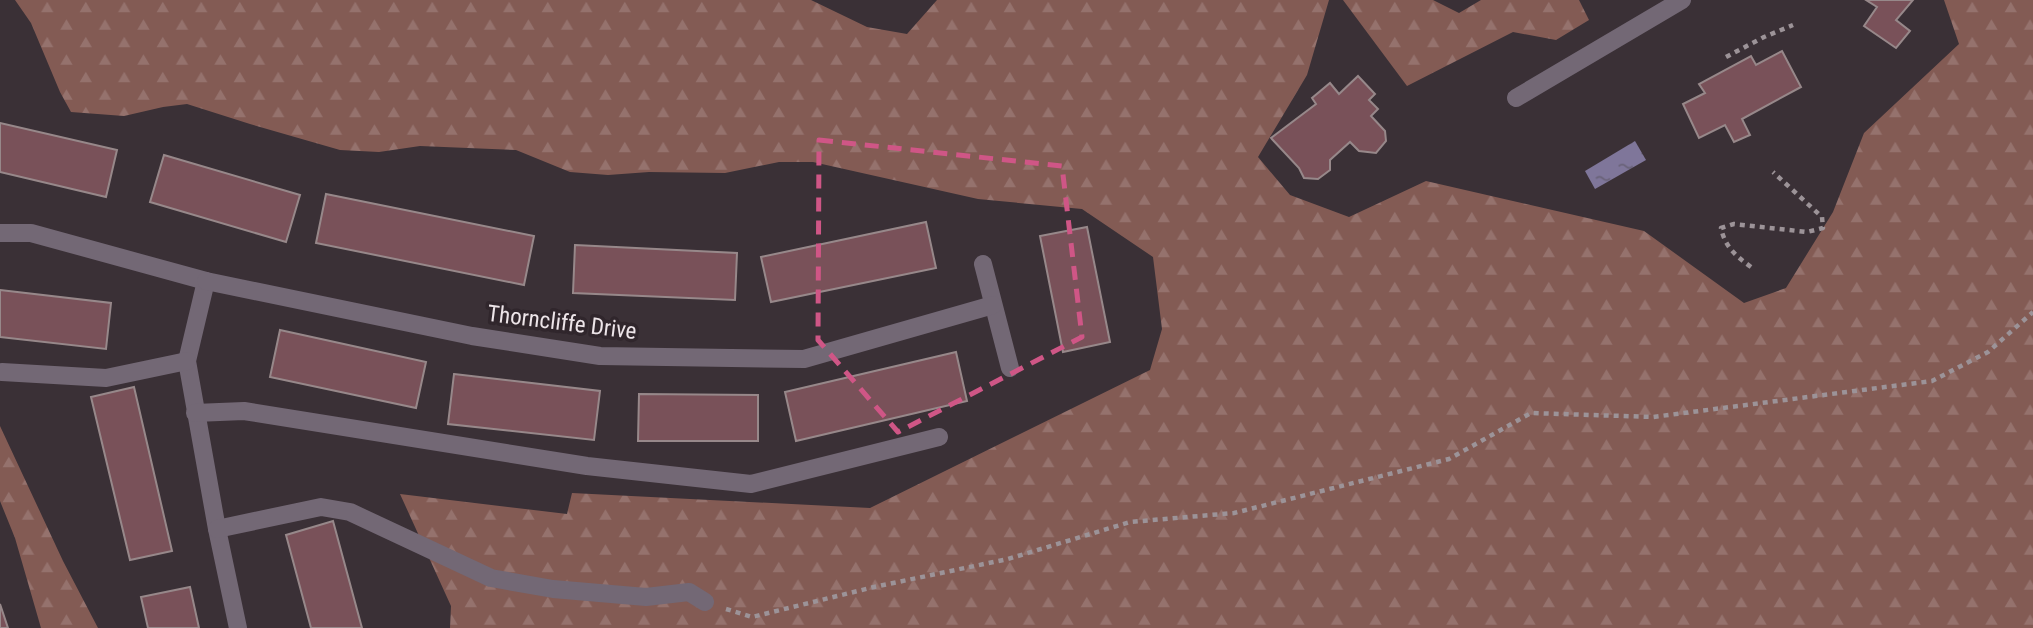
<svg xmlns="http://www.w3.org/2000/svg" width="2033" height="628" font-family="'Roboto Condensed',sans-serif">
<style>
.forest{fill:url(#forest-firs)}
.water{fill:url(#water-ripples)}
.building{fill:#795159;stroke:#97888a;stroke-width:2}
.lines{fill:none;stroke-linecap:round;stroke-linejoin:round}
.path{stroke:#9c9398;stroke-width:4.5;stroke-dasharray:5 5;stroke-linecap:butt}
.minor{stroke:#736875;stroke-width:18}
.marked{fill:none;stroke:#cf5686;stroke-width:5;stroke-dasharray:14 9;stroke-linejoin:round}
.labels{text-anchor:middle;stroke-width:7;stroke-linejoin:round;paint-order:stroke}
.street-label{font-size:23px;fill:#ede5e9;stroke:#30262c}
</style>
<defs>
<pattern id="forest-firs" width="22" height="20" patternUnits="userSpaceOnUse" patternTransform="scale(1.75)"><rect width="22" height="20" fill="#835b54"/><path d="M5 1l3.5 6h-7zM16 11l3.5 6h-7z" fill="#95726d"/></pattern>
<pattern id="water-ripples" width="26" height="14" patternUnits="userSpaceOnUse" patternTransform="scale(1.75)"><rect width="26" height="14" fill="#7f769a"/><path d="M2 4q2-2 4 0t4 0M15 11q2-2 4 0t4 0" fill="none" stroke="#696278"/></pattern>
</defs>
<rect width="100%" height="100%" fill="#3a3036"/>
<g class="forest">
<polygon points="15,0 811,0 867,27 907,34 937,0 1329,0 1307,75 1258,157 1290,195 1349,217 1426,181 1644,231 1744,303 1786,288 1833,212 1864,133 1959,44 1944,0 2033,0 2033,628 450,628 451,606 400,494 567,514 572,493 870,508 1150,370 1162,329 1153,257 1082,209 978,199 813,162 779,162 725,173 649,172 608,175 570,172 516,150 420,146 379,152 340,150 250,124 187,104 163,107 124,116 71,112 60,92 31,23"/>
<polygon points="1343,0 1433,0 1459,13 1481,0 1579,0 1589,20 1556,40 1513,32 1407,86"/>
<polygon points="0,426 63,561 98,628 41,628 15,538 0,501"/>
</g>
<polygon class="water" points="1635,141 1646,160 1595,189 1585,171"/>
<g class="building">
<polygon points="1866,0 1913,0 1896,20 1910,31 1896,48 1864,26 1877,7"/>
<polygon points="1782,51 1801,87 1742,119 1750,135 1734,142 1725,125 1699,138 1683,104 1705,93 1699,84 1751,56 1756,65"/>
<polygon points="1358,76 1375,94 1369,100 1378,109 1371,116 1385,131 1386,141 1376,153 1359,151 1350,142 1330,160 1330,170 1318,179 1304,178 1299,168 1271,138 1316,104 1312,98 1330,83 1339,94"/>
<polygon points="0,123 117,150 106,197 0,172"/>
<polygon points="164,155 300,195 286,242 150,202"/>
<polygon points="326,194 534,236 524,285 316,243"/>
<polygon points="926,222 936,268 771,302 761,257"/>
<polygon points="1087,227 1110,342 1063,352 1040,236"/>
<polygon points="575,245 737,253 735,300 573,293"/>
<polygon points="0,290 111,303 106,349 0,337"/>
<polygon points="280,330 426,362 416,408 270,377"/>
<polygon points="956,352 967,401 796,441 785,392"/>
<polygon points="454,374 600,391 594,440 448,424"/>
<polygon points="134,387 172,551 130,560 91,397"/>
<polygon points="639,394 758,395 758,441 638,441"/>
<polygon points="333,521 362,628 311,628 286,535"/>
<polygon points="190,587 199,628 148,628 141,597"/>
<polygon points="0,604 8,628 0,628"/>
</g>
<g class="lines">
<g class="path">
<polyline points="1726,57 1764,37 1793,25"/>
<path d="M1751,267C1736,256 1725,247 1721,228L1734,224L1807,232L1823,228L1822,217L1773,172"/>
<polyline points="726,609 752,617 874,587 1008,559 1130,522 1234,513 1449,459 1531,413 1653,417 1932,381 1988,352 2033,312"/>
</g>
<g class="minor">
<polyline points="1516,98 1682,0"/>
<polyline points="0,233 31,233 206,281 187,361 217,529 238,628"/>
<polyline points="983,264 1010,368"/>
<polyline points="206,281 472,336 600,356 804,359 993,305"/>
<polyline points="2,372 106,378 187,361"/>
<polyline points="195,413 244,411 587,466 751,484 939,437"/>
<polyline points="217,529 321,507 350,512 491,578 553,589 646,597 689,592 705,602"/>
</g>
</g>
<path class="marked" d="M819,140L1062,166L1082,337L898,432L818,340Z"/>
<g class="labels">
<g class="street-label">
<text transform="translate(562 322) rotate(7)" y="8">Thorncliffe Drive</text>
</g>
</g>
</svg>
